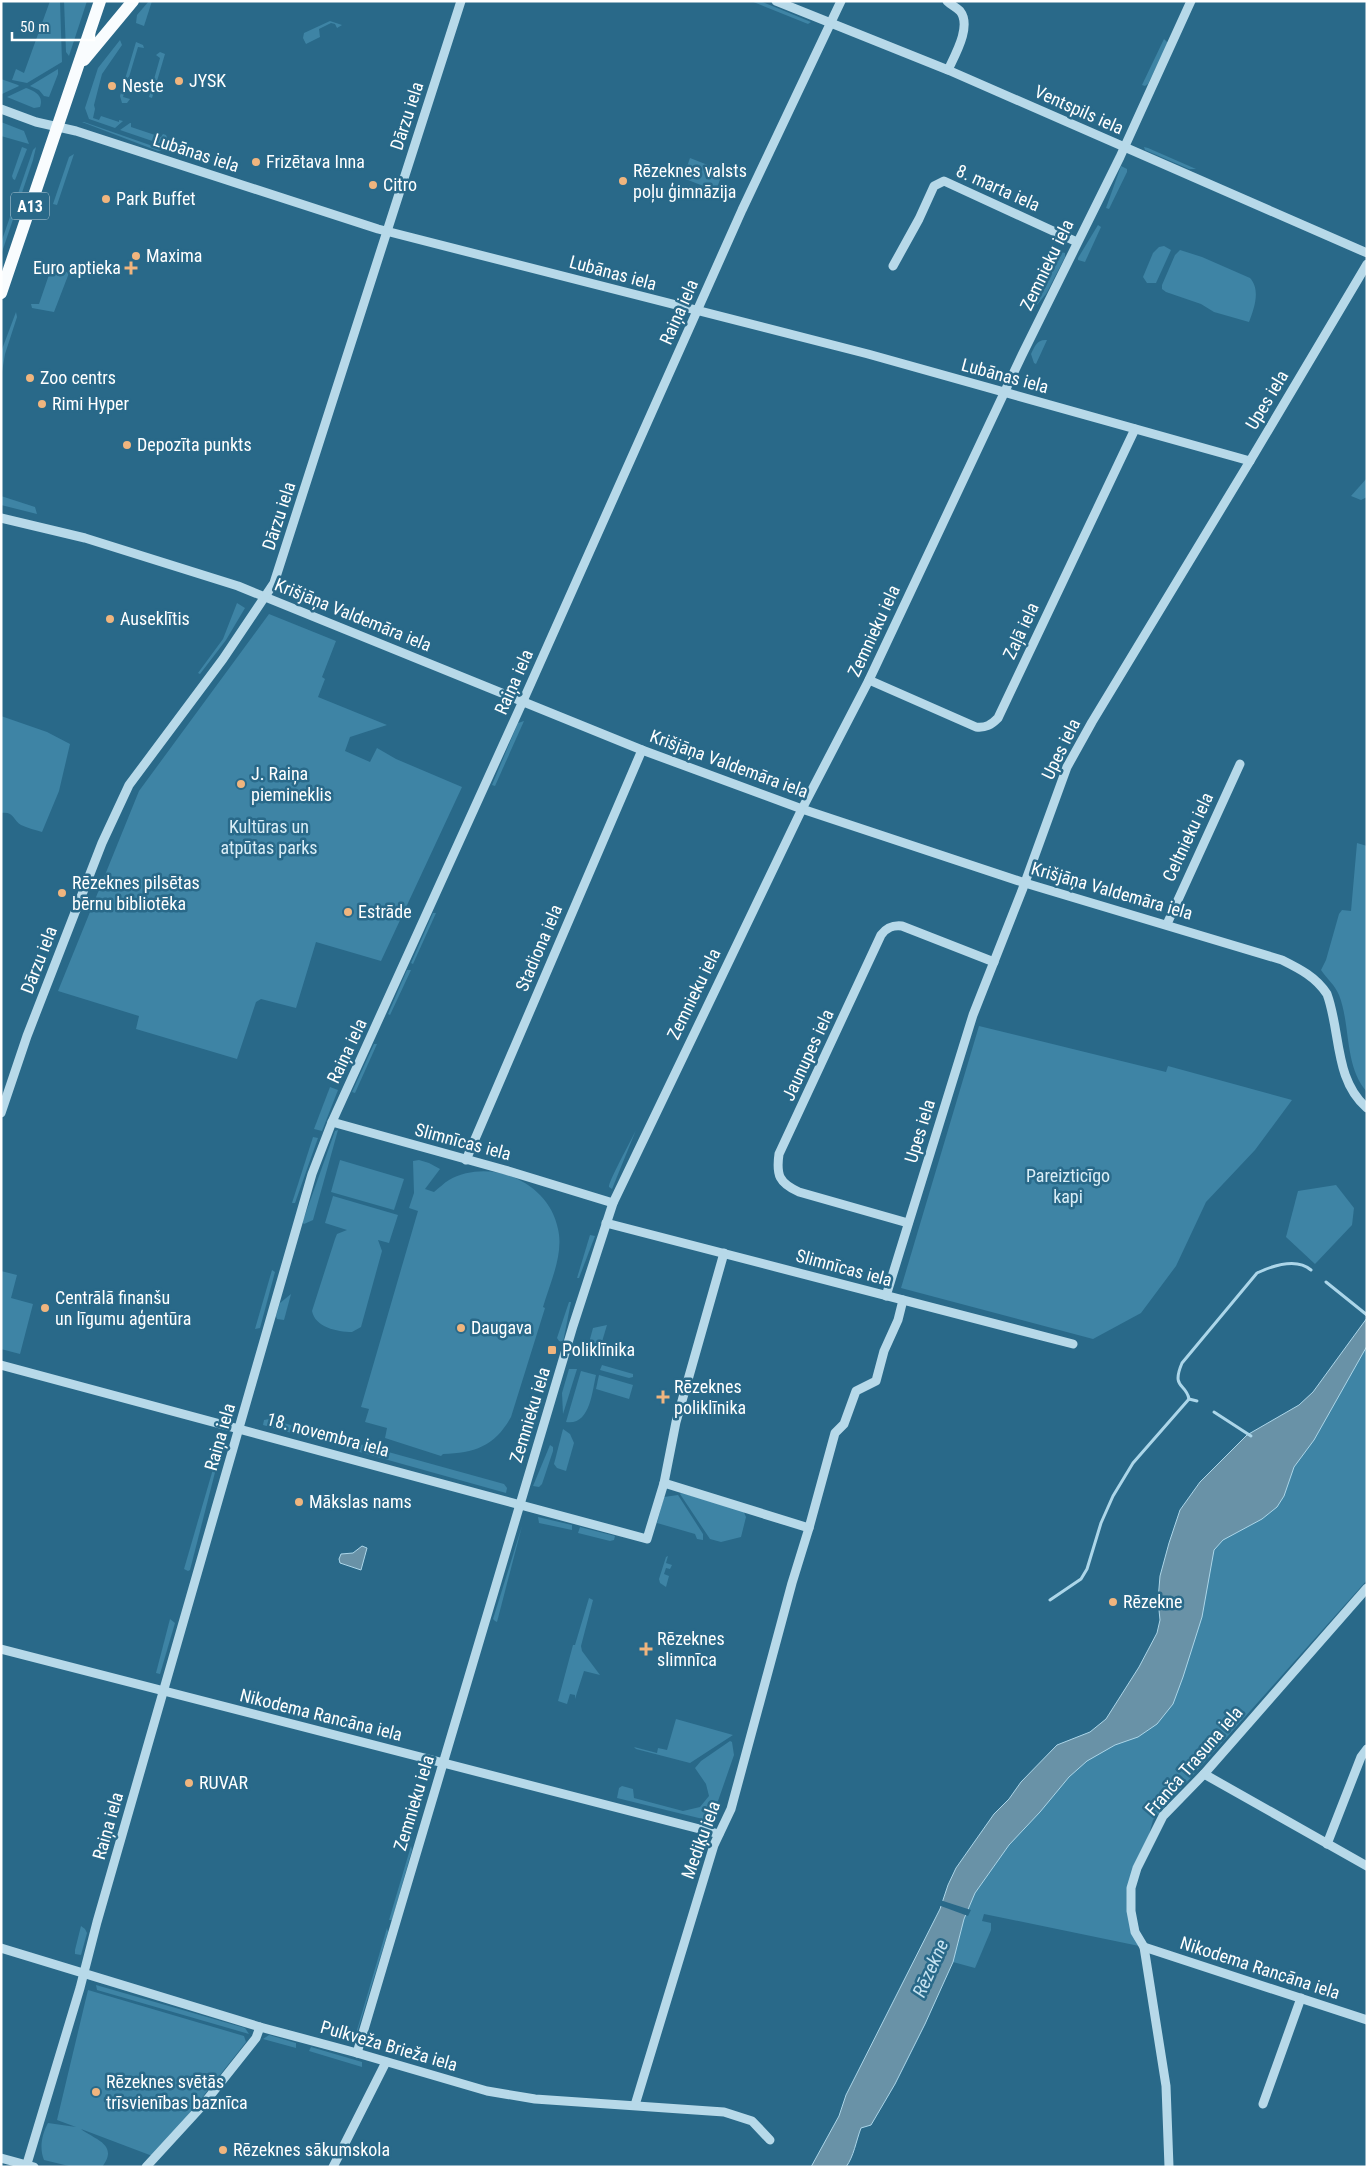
<svg xmlns="http://www.w3.org/2000/svg" width="1368" height="2168" font-family="'Roboto Condensed',sans-serif">
<style>
.green{fill:#3e84a5}
.water{fill:#6992a7;stroke:#acd6e9}
.pier{fill:#296989}
.lines{fill:none;stroke-linecap:round;stroke-linejoin:round}
.stream{stroke:#acd6e9;stroke-width:3}
.minor{stroke:#b7d9e9;stroke-width:9}
.major{stroke:#f9fcfe;stroke-width:12}
.poi-dot{fill:#f0b57e;stroke:#296989;stroke-width:2}
.labels{text-anchor:middle;stroke-width:5;stroke-linejoin:round;paint-order:stroke}
.shield{fill:#296989;stroke:#bfd2dc;stroke-width:1}
.shield-label{font-size:16px;font-weight:bold;fill:#fff}
.poi-label{font-size:18px;fill:#fff;stroke:#296989;text-anchor:start}
.street-label{font-size:18px;fill:#fff;stroke:#296989}
.park-label{font-size:18px;fill:#daeef7;stroke:#296989}
.water-label{font-size:19px;font-style:italic;fill:#c6e3f1;stroke:#296989}
</style>
<rect width="100%" height="100%" fill="#296989"/>
<g class="green">
<polygon points="50,1 60,1 62,62 27,83 12,80 16,69 24,73"/>
<polygon points="64,1 87,1 69,56 66,52"/>
<polygon points="149,1 152,1 144,26 136,23 137,15"/>
<polygon points="751,1 760,1 811,22 808,24"/>
<polygon points="330,21 342,25 337,28 335,24 331,23 319,29 320,37 306,44 303,38 304,33"/>
<polygon points="1164,39 1168,43 1148,84 1145,86 1142,85"/>
<polygon points="120,40 122,45 102,74 94,105 95,109 93,118 99,120 101,116 119,122 119,120 123,121 115,128 89,119 85,108 98,68"/>
<polygon points="136,42 143,45 144,48 138,47 123,97 130,99 127,103 122,103 120,96"/>
<polygon points="160,52 165,54 152,98 149,97 160,58 156,55"/>
<polygon points="58,69 58,74 49,97 44,96 39,90 30,86"/>
<polygon points="1,79 18,85 19,86 2,94"/>
<path d="M26,88C35,91 44,96 40,107L34,108L7,97Z"/>
<polygon points="1,122 24,131 29,144 1,136"/>
<polygon points="82,122 84,122 164,150 158,151"/>
<polygon points="130,123 131,123 131,127 161,137 163,134 166,135 168,140 167,146 120,130"/>
<polygon points="22,147 27,149 15,180 13,179 12,176"/>
<polygon points="36,147 33,160 1,255 1,243 33,150"/>
<polygon points="1144,147 1148,148 1196,169 1189,169 1145,150"/>
<polygon points="74,154 57,205 53,204 69,157"/>
<polygon points="690,158 723,171 716,191 683,178"/>
<polygon points="1121,166 1127,169 1127,172 1109,209 1106,208"/>
<polygon points="1098,225 1101,227 1085,262 1078,260 1078,258"/>
<path d="M1164,246L1171,250C1166,261 1161,272 1156,283H1147L1143,277L1153,253L1159,247Z"/>
<path d="M1180,250L1202,257L1250,278C1261,290 1254,309 1249,322L1214,312L1201,304L1166,292L1162,289V285L1175,255Z"/>
<polygon points="1061,252 1065,253 1065,257 1046,294 1036,306"/>
<polygon points="52,266 69,273 54,312 32,308 31,304 39,304"/>
<polygon points="16,312 17,317 5,354 1,378 1,352"/>
<path d="M1047,340L1036,364L1034,363L1031,354C1035,346 1037,339 1047,340Z"/>
<polygon points="1367,478 1367,497 1361,500 1351,496"/>
<polygon points="1,496 35,507 37,514 1,505"/>
<polygon points="237,603 245,608 226,640 200,674 198,673 223,639"/>
<polygon points="269,614 336,641 322,677 325,679 318,697 387,725 350,737 345,751 370,762 377,748 396,759 462,787 381,961 316,942 296,1008 261,999 256,1002 237,1059 136,1029 139,1016 58,991 139,791"/>
<path d="M1,716L47,732L70,744L59,791L42,832C36,830 27,828 21,825C13,820 14,811 1,813Z"/>
<polygon points="524,721 495,786 492,785 518,723"/>
<path d="M1357,843L1367,846V1092C1344,1066 1351,1026 1339,995C1335,985 1327,979 1321,970L1326,960L1339,914L1342,910L1351,911Z"/>
<polygon points="433,913 436,913 413,964 411,963"/>
<polygon points="407,970 411,970 390,1015 388,1014"/>
<polygon points="979,1026 1166,1072 1168,1066 1292,1100 1255,1150 1206,1202 1176,1266 1141,1313 1093,1339 901,1288"/>
<polygon points="374,1044 377,1044 355,1093 352,1092"/>
<polygon points="330,1087 338,1090 322,1131 314,1129"/>
<polygon points="338,1130 313,1220 304,1224 302,1222 305,1215 335,1131"/>
<path d="M636,1130L612,1189L609,1187C608,1182 632,1139 636,1130Z"/>
<polygon points="313,1137 318,1138 295,1203 292,1203"/>
<polygon points="340,1160 404,1179 394,1210 331,1192"/>
<path d="M419,1160L429,1163L440,1169L425,1189L434,1192C439,1188 444,1183 449,1180C491,1157 549,1182 558,1229C564,1254 550,1283 543,1307L545,1308L511,1417C495,1446 475,1453 443,1454L441,1456L385,1438L387,1428L365,1422L369,1409L361,1407L418,1211L409,1208L414,1193L413,1161Z"/>
<polygon points="1336,1185 1354,1208 1352,1225 1315,1264 1286,1237 1298,1191"/>
<path d="M333,1196L398,1215L389,1243L378,1240L382,1251L361,1327L352,1332C337,1332 315,1327 312,1311L335,1239L337,1234L347,1230L325,1223Z"/>
<polygon points="590,1235 595,1236 579,1278 577,1278"/>
<polygon points="272,1270 275,1272 260,1328 255,1329"/>
<polygon points="1,1271 17,1275 11,1298 33,1304 20,1354 1,1349"/>
<polygon points="291,1294 284,1320 277,1319 276,1316 280,1303"/>
<polygon points="569,1302 571,1302 563,1342 559,1341 557,1338"/>
<polygon points="607,1325 601,1345 591,1342 590,1339 593,1328"/>
<polygon points="1367,1339 1367,1580 1153,1820 1131,1901 1144,1947 984,1914 982,1921 991,1923 991,1930 975,1968 953,1962 964,1919 975,1893 1009,1845 1053,1766 1116,1729 1193,1551"/>
<polygon points="602,1365 633,1374 633,1377 629,1378 600,1370"/>
<polygon points="569,1369 577,1369 563,1414 562,1393"/>
<path d="M581,1371L596,1375C592,1392 590,1426 566,1422Z"/>
<polygon points="599,1375 633,1385 629,1399 596,1389"/>
<polygon points="269,1419 504,1484 507,1488 506,1493 263,1425 264,1420"/>
<polygon points="563,1429 570,1434 574,1443 566,1471 557,1468 554,1464"/>
<polygon points="220,1445 221,1449 190,1570 188,1571 184,1569"/>
<polygon points="550,1445 553,1447 553,1451 542,1484 539,1487 533,1486"/>
<polygon points="681,1493 743,1510 746,1517 741,1537 721,1542 710,1539 680,1494"/>
<polygon points="678,1495 703,1534 703,1540 697,1539 695,1534 657,1523 664,1497"/>
<polygon points="538,1517 572,1525 572,1530 539,1523"/>
<polygon points="522,1526 497,1622 495,1621 493,1619"/>
<polygon points="580,1527 615,1536 614,1540 610,1541 578,1533"/>
<polygon points="668,1556 666,1563 672,1565 670,1569 666,1568 664,1574 669,1576 666,1587 660,1583 659,1579 666,1557"/>
<polygon points="589,1598 593,1600 581,1646 582,1651 600,1675 584,1671 575,1699 575,1695 570,1694 567,1704 558,1701 573,1645 575,1645"/>
<polygon points="170,1619 175,1623 160,1674 156,1673"/>
<polygon points="676,1719 733,1735 690,1763 636,1749 634,1747 657,1753 658,1748 667,1750"/>
<polygon points="730,1741 732,1742 734,1755 711,1821 617,1798 619,1788 622,1786 633,1789 634,1798 683,1811 700,1807 709,1796 706,1784 695,1768 701,1761"/>
<polygon points="411,1846 412,1850 392,1920 389,1920"/>
<polygon points="81,1926 85,1929 87,1933 81,1955 75,1954 75,1950"/>
<polygon points="387,1928 388,1932 357,2033 357,2030"/>
<polygon points="96,1985 245,2028 249,2034 97,1990"/>
<path d="M88,1990L244,2036L246,2042L155,2157L81,2129C93,2139 120,2144 102,2167H73L44,2160C39,2148 42,2134 48,2123L76,2127L57,2120Z"/>
<polygon points="269,2035 296,2043 296,2048 263,2039"/>
<polygon points="311,2047 362,2062 362,2067 309,2051"/>
</g>
<g class="water">
<path d="M1367,1318V1346L1314,1440L1294,1467L1284,1496L1277,1507L1262,1519L1223,1540L1214,1550L1202,1617L1183,1677L1173,1704L1157,1724L1138,1737L1115,1745L1087,1761L1069,1777L1040,1812L1009,1845L975,1893L964,1919L953,1962L925,2024L895,2084L871,2125L861,2128C856,2141 854,2156 846,2167H811L839,2116L846,2095L940,1909L948,1885L956,1868L994,1814L1009,1799L1021,1782L1057,1745L1090,1732L1106,1719L1139,1667L1157,1633L1160,1620L1158,1600L1160,1576L1169,1543L1180,1510L1200,1482L1247,1435L1299,1405L1313,1392Z"/>
<polygon points="362,1546 367,1548 361,1570 340,1563 339,1559 341,1554 353,1553"/>
</g>
<polygon class="pier" points="940,1900 971,1910 968,1916 938,1905"/>
<g class="lines">
<g class="stream">
<polyline points="1326,1282 1367,1315"/>
<path d="M1189,1399C1186,1383 1171,1389 1182,1363L1257,1273C1272,1266 1296,1257 1311,1270"/>
<polyline points="1189,1399 1197,1401"/>
<polyline points="1214,1412 1251,1436"/>
<polyline points="1050,1600 1081,1579 1087,1569 1101,1523 1113,1496 1133,1463 1189,1399"/>
</g>
<g class="minor">
<polyline points="776,1 948,70 1367,253"/>
<path d="M947,1C951,5 956,7 960,11C972,26 955,55 948,70"/>
<polyline points="1,109 36,122 76,131 378,229 868,354 1250,461"/>
<polyline points="893,266 919,219 934,186 944,181 1077,242"/>
<path d="M1,518L85,538L238,586L642,750L802,809L1025,883L1282,960C1300,969 1316,977 1327,994C1341,1032 1334,1080 1367,1108"/>
<path d="M869,680L976,727C986,728 991,725 998,718L1135,429"/>
<polyline points="1167,924 1240,764"/>
<polyline points="1,1113 27,1036 102,843 129,785 223,659 274,583 461,1"/>
<polyline points="332,1122 505,1170 613,1203"/>
<polyline points="466,1160 642,750"/>
<polyline points="606,1223 1073,1344"/>
<path d="M908,1223L799,1192C779,1183 776,1175 779,1154L881,935C887,927 893,925 902,926L994,962"/>
<polyline points="886,1296 973,1015 1023,888 1067,767 1092,722 1250,461 1367,264"/>
<polyline points="1,1365 647,1539 664,1483 676,1422 724,1253"/>
<polyline points="809,1528 835,1433 844,1424 856,1391 876,1381 884,1351 898,1320 903,1300"/>
<polyline points="1,1649 719,1834"/>
<polyline points="1204,1774 1367,1866"/>
<polyline points="1327,1844 1361,1757 1367,1749"/>
<polyline points="1144,1947 1367,2020"/>
<polyline points="1,1948 260,2027 357,2053 487,2091 535,2099 724,2112 752,2121 770,2140"/>
<polyline points="357,2053 573,1326 613,1203 802,809 869,680 1022,355 1120,157 1191,1"/>
<polyline points="1263,2104 1301,1998"/>
<polyline points="635,2105 714,1845 731,1809 792,1583 809,1528 664,1483"/>
<polyline points="1,2158 34,2167"/>
<polyline points="26,2167 80,1988 97,1922 312,1174 332,1122 523,701 742,210 841,1"/>
<polyline points="146,2167 202,2106 256,2038 260,2027"/>
<polyline points="333,2167 386,2062"/>
<polyline points="1169,2167 1166,2086 1144,1947 1135,1932 1131,1911 1131,1888 1137,1868 1163,1816 1204,1774 1367,1588"/>
</g>
<g class="major">
<polyline points="84,60 133,1"/>
<polyline points="1,293 100,1"/>
</g>
</g>
<g class="poi-dot">
<circle cx="179" cy="81" r="5"/>
<circle cx="112" cy="86" r="5"/>
<circle cx="256" cy="162" r="5"/>
<circle cx="623" cy="181" r="5"/>
<circle cx="373" cy="185" r="5"/>
<circle cx="106" cy="199" r="5"/>
<circle cx="136" cy="256" r="5"/>
<path d="M128.5 260.5h5v5h5v5h-5v5h-5v-5h-5v-5h5z"/>
<circle cx="30" cy="378" r="5"/>
<circle cx="42" cy="404" r="5"/>
<circle cx="127" cy="445" r="5"/>
<circle cx="110" cy="619" r="5"/>
<circle cx="241" cy="784" r="5"/>
<circle cx="62" cy="893" r="5"/>
<circle cx="348" cy="912" r="5"/>
<circle cx="45" cy="1308" r="5"/>
<circle cx="461" cy="1328" r="5"/>
<rect x="547" y="1345" width="10" height="10" rx="2.5"/>
<path d="M660.5 1389.5h5v5h5v5h-5v5h-5v-5h-5v-5h5z"/>
<circle cx="299" cy="1502" r="5"/>
<circle cx="1113" cy="1602" r="5"/>
<path d="M643.5 1641.5h5v5h5v5h-5v5h-5v-5h-5v-5h5z"/>
<circle cx="189" cy="1783" r="5"/>
<circle cx="96" cy="2092" r="5"/>
<circle cx="223" cy="2150" r="5"/>
</g>
<g class="labels">
<rect class="shield" x="11" y="192.5" width="38" height="27" rx="4"/>
<g class="shield-label">
<text x="30" y="212">A13</text>
</g>
<g class="poi-label">
<text x="189" y="87">JYSK</text>
<text x="122" y="92">Neste</text>
<text x="266" y="168">Frizētava Inna</text>
<text x="633" y="177">Rēzeknes valsts<tspan x="633" dy="21">poļu ģimnāzija</tspan></text>
<text x="383" y="191">Citro</text>
<text x="116" y="205">Park Buffet</text>
<text x="146" y="262">Maxima</text>
<text x="121" y="274" text-anchor="end">Euro aptieka</text>
<text x="40" y="384">Zoo centrs</text>
<text x="52" y="410">Rimi Hyper</text>
<text x="137" y="451">Depozīta punkts</text>
<text x="120" y="625">Auseklītis</text>
<text x="251" y="780">J. Raiņa<tspan x="251" dy="21">piemineklis</tspan></text>
<text x="72" y="889">Rēzeknes pilsētas<tspan x="72" dy="21">bērnu bibliotēka</tspan></text>
<text x="358" y="918">Estrāde</text>
<text x="55" y="1304">Centrālā finanšu<tspan x="55" dy="21">un līgumu aģentūra</tspan></text>
<text x="471" y="1334">Daugava</text>
<text x="562" y="1356">Poliklīnika</text>
<text x="674" y="1393">Rēzeknes<tspan x="674" dy="21">poliklīnika</tspan></text>
<text x="309" y="1508">Mākslas nams</text>
<text x="1123" y="1608">Rēzekne</text>
<text x="657" y="1645">Rēzeknes<tspan x="657" dy="21">slimnīca</tspan></text>
<text x="199" y="1789">RUVAR</text>
<text x="106" y="2088">Rēzeknes svētās<tspan x="106" dy="21">trīsvienības baznīca</tspan></text>
<text x="233" y="2156">Rēzeknes sākumskola</text>
</g>
<g class="street-label">
<text transform="translate(1079 110) rotate(24)" y="6">Ventspils iela</text>
<text transform="translate(407 116) rotate(-72)" y="6">Dārzu iela</text>
<text transform="translate(196 153) rotate(18)" y="6">Lubānas iela</text>
<text transform="translate(998 188) rotate(24)" y="6">8. marta iela</text>
<text transform="translate(1047 265) rotate(-64)" y="6">Zemnieku iela</text>
<text transform="translate(613 273) rotate(15)" y="6">Lubānas iela</text>
<text transform="translate(679 312) rotate(-66)" y="6">Raiņa iela</text>
<text transform="translate(1005 376) rotate(15)" y="6">Lubānas iela</text>
<text transform="translate(1267 400) rotate(-59)" y="6">Upes iela</text>
<text transform="translate(279 516) rotate(-72)" y="6">Dārzu iela</text>
<text transform="translate(353 615) rotate(22)" y="6">Krišjāņa Valdemāra iela</text>
<text transform="translate(874 631) rotate(-65)" y="6">Zemnieku iela</text>
<text transform="translate(1021 631) rotate(-65)" y="6">Zaļā iela</text>
<text transform="translate(514 682) rotate(-66)" y="6">Raiņa iela</text>
<text transform="translate(1061 749) rotate(-64)" y="6">Upes iela</text>
<text transform="translate(729 764) rotate(20)" y="6">Krišjāņa Valdemāra iela</text>
<text transform="translate(1188 837) rotate(-65)" y="6">Celtnieku iela</text>
<text transform="translate(1112 891) rotate(16)" y="6">Krišjāņa Valdemāra iela</text>
<text transform="translate(539 948) rotate(-67)" y="6">Stadiona iela</text>
<text transform="translate(39 960) rotate(-69)" y="6">Dārzu iela</text>
<text transform="translate(694 994) rotate(-64)" y="6">Zemnieku iela</text>
<text transform="translate(347 1051) rotate(-65)" y="6">Raiņa iela</text>
<text transform="translate(808 1055) rotate(-65)" y="6">Jaunupes iela</text>
<text transform="translate(920 1131) rotate(-73)" y="6">Upes iela</text>
<text transform="translate(463 1142) rotate(15)" y="6">Slimnīcas iela</text>
<text transform="translate(844 1268) rotate(15)" y="6">Slimnīcas iela</text>
<text transform="translate(530 1415) rotate(-73)" y="6">Zemnieku iela</text>
<text transform="translate(328 1435) rotate(15)" y="6">18. novembra iela</text>
<text transform="translate(220 1437) rotate(-74)" y="6">Raiņa iela</text>
<text transform="translate(321 1715) rotate(14)" y="6">Nikodema Rancāna iela</text>
<text transform="translate(1194 1761) rotate(-49)" y="6">Franča Trasuna iela</text>
<text transform="translate(414 1803) rotate(-73)" y="6">Zemnieku iela</text>
<text transform="translate(108 1826) rotate(-74)" y="6">Raiņa iela</text>
<text transform="translate(701 1840) rotate(-70)" y="6">Mediķu iela</text>
<text transform="translate(1260 1968) rotate(18)" y="6">Nikodema Rancāna iela</text>
<text transform="translate(389 2046) rotate(16)" y="6">Pulkveža Brieža iela</text>
</g>
<g class="park-label">
<text x="269" y="833">Kultūras un<tspan x="269" dy="21">atpūtas parks</tspan></text>
<text x="1068" y="1182">Pareizticīgo<tspan x="1068" dy="21">kapi</tspan></text>
</g>
<g class="water-label">
<text transform="translate(930 1968) rotate(-66)" y="7">Rēzekne</text>
</g>
</g>
<rect width="1368" height="2168" fill="none" stroke="#ffffff" stroke-width="5"/>
<path d="M12 32v8h82v-8" fill="none" stroke="#ffffff" stroke-width="2.5"/>
<text x="20" y="32" font-size="15" fill="#ffffff" stroke="#296989" stroke-width="4" paint-order="stroke">50 m</text>
</svg>
